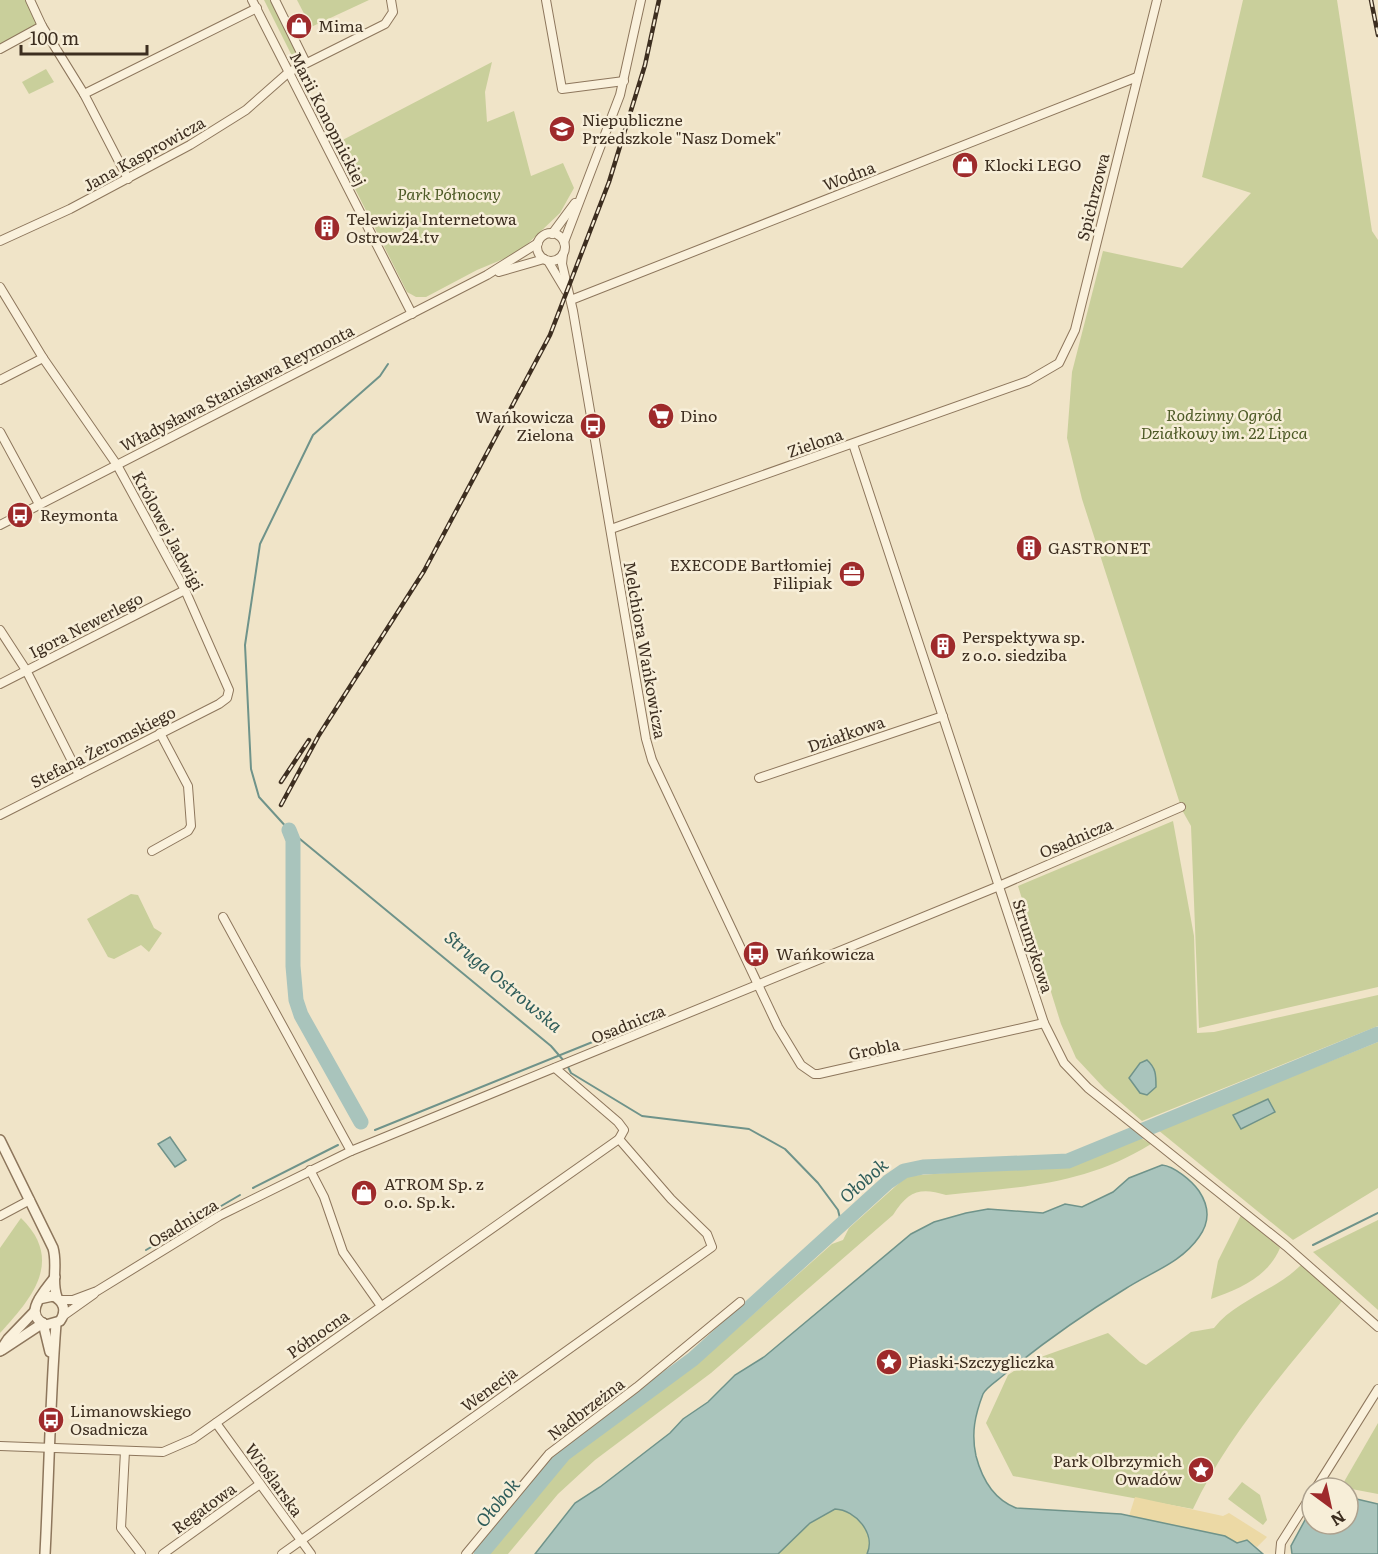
<svg xmlns="http://www.w3.org/2000/svg" width="1378" height="1554" font-family="Literata,serif">
<style>
.green{fill:#c9cf9b}
.sand{fill:#ecd9a5}
.water{fill:#a9c4bc;stroke:#6f938a;stroke-width:1.5}
.lines{fill:none;stroke-linecap:round;stroke-linejoin:round}
.stream{stroke:#6f938a;stroke-width:2}
.river{stroke:#a9c4bc;stroke-width:15}
.minor-casing{stroke:#8d765c;stroke-width:10}
.tertiary-casing{stroke:#8d765c;stroke-width:12}
.minor{stroke:#faf1dc;stroke-width:8}
.tertiary{stroke:#faf1dc;stroke-width:9}
.rail-casing{stroke:#3d2e20;stroke-width:4.5}
.rail{stroke:#f7eed8;stroke-width:2;stroke-dasharray:7;stroke-linecap:butt}
.labels{text-anchor:middle;stroke-width:5;stroke-linejoin:round;paint-order:stroke}
.poi-label{font-size:16px;fill:#3d2e20;stroke:#f7eed8;text-anchor:start}
.street-label{font-size:16px;fill:#3d2e20;stroke:#f7eed8}
.park-label{font-size:16px;font-style:italic;fill:#4d5a26;stroke:#f7eed8}
.water-label{font-size:18px;font-style:italic;fill:#2f5d5a;stroke:#f7eed8}
</style>
<rect width="100%" height="100%" fill="#f0e4c8"/>
<g class="green">
<polygon points="0,0 27,0 39,25 0,46"/>
<polygon points="264,0 271,0 301,59 295,62"/>
<polygon points="297,0 369,0 311,27"/>
<polygon points="1243,0 1337,0 1372,231 1378,240 1378,987 1199,1028 1191,826 1182,810 1082,499 1067,438 1072,372 1103,251 1182,268 1251,193 1202,177"/>
<polygon points="492,62 485,92 487,122 514,111 531,176 563,163 574,188 560,213 518,253 477,270 426,297 416,297 407,292 333,145"/>
<polygon points="46,69 54,82 29,94 22,82"/>
<polygon points="1173,821 1194,936 1197,1033 1214,1032 1378,995 1378,1026 1142,1121 1104,1088 1076,1058 1061,1024 1018,886"/>
<polygon points="131,894 138,895 154,928 162,933 149,952 141,945 114,959 108,957 87,919"/>
<polygon points="1378,1042 1378,1188 1293,1240 1158,1130"/>
<path d="M1136,1135L1151,1144C1085,1185 1021,1187 946,1195C920,1187 908,1191 893,1215L711,1373L595,1460L558,1494L508,1554H488L567,1458L695,1366L832,1244L843,1240L849,1228L907,1176L1070,1164Z"/>
<path d="M1241,1215L1280,1248C1268,1277 1239,1289 1211,1299L1218,1261Z"/>
<path d="M21,1218C64,1260 33,1297 0,1333V1248Z"/>
<polygon points="1378,1220 1378,1310 1313,1252"/>
<path d="M1301,1265L1342,1301C1289,1367 1229,1432 1193,1509L1013,1476L986,1423L1008,1375L1027,1362L1108,1333L1140,1362L1146,1365L1191,1332L1214,1328C1236,1300 1275,1291 1301,1265Z"/>
<polygon points="1378,1423 1378,1494 1341,1487"/>
<polygon points="1242,1482 1260,1495 1267,1520 1263,1525 1228,1499"/>
<path d="M835,1509C856,1510 876,1534 867,1554H778L810,1523Z"/>
</g>
<polygon class="sand" points="1135,1497 1223,1516 1229,1513 1267,1537 1257,1547 1247,1540 1237,1543 1225,1536 1132,1517 1129,1516"/>
<g class="water">
<path d="M1147,1060C1156,1068 1156,1075 1156,1087L1147,1095L1140,1093L1129,1078L1140,1063Z"/>
<polygon points="1268,1099 1275,1112 1241,1129 1233,1115"/>
<polygon points="170,1137 186,1160 175,1167 158,1144"/>
<path d="M1162,1165C1174,1166 1192,1181 1199,1191C1209,1206 1210,1222 1199,1237C1181,1263 1151,1272 1125,1289C1084,1314 1043,1343 1006,1373C1000,1379 986,1387 983,1394C975,1415 971,1433 976,1456C982,1479 993,1499 1016,1508L1121,1514L1225,1536L1237,1543L1247,1540L1263,1554H867C876,1534 856,1510 835,1509L810,1523L778,1554H535L575,1503L600,1487L670,1433L683,1419L708,1402L735,1375L764,1357L911,1234L934,1222L966,1213L988,1209L1043,1213L1065,1204L1082,1207L1113,1192L1129,1178Z"/>
<polygon points="1348,1497 1378,1504 1378,1554 1292,1554 1291,1546 1312,1507 1312,1524 1348,1524"/>
</g>
<g class="lines">
<g class="stream">
<polyline points="388,364 380,376 313,435 260,544 245,645 251,769 259,797 289,830 551,1046 564,1061"/>
<polyline points="567,1065 571,1073 642,1116 749,1129 785,1149 818,1183 838,1210 842,1226"/>
<polyline points="375,1130 642,1022"/>
<polyline points="253,1188 338,1145"/>
<polyline points="1313,1245 1378,1213"/>
<polyline points="146,1250 240,1195"/>
</g>
<g class="river">
<polyline points="289,830 293,840 293,966 296,1000 301,1015 361,1122"/>
<polyline points="481,1554 564,1454 693,1359 888,1182 904,1171 923,1167 1068,1161 1378,1034"/>
</g>
<defs>
<g id="minor">
<polyline points="30,0 42,26 84,94 128,179"/>
<polyline points="252,0 412,314"/>
<polyline points="275,0 306,63"/>
<polyline points="546,0 562,89 624,81"/>
<polyline points="0,49 42,26"/>
<polyline points="84,94 257,8"/>
<circle cx="551" cy="247" r="14"/>
<polyline points="552,234 575,203"/>
<polyline points="0,241 70,209 190,145 246,110 289,72 385,24 393,12 391,0"/>
<polyline points="564,242 620,95 641,0"/>
<polyline points="563,254 562,264 573,311 646,739 652,760 778,1027 801,1065 814,1074 819,1074 1044,1023"/>
<polyline points="548,261 566,291"/>
<polyline points="499,272 544,259"/>
<polyline points="0,287 43,358 117,465 185,590 229,690 227,698 219,704 0,815"/>
<polyline points="571,300 1137,77"/>
<polyline points="0,380 43,358"/>
<polyline points="0,432 39,504"/>
<polyline points="853,444 1044,1023 1064,1063 1088,1088 1286,1246 1378,1327"/>
<polyline points="0,525 487,275 538,243"/>
<polyline points="611,529 1028,381 1059,363 1075,330 1157,0"/>
<polyline points="0,630 26,670 79,775"/>
<polyline points="0,684 185,590"/>
<polyline points="759,778 943,716"/>
<polyline points="152,851 188,831 191,826 188,786 160,733"/>
<polyline points="223,917 351,1151"/>
<polyline points="310,1170 324,1197 343,1252 381,1306"/>
<polyline points="0,1216 30,1200"/>
<polyline points="60,1300 73,1300 97,1291 219,1216 351,1151 999,886 1181,807"/>
<polyline points="63,1316 94,1294"/>
<polyline points="216,1423 311,1554"/>
<polyline points="0,1446 163,1452 193,1439 619,1139"/>
<polyline points="125,1451 121,1528 141,1554"/>
<polyline points="1316,1488 1378,1389"/>
<polyline points="163,1554 260,1484"/>
<polyline points="282,1554 712,1247 707,1234 671,1199 619,1139 624,1130 618,1122 555,1068"/>
<polyline points="466,1554 549,1454 637,1387 740,1302"/>
<polyline points="1280,1554 1281,1543 1312,1494"/>
</g>
<g id="tertiary">
<path d="M0,1140L53,1248C58,1265 51,1281 57,1297"/>
<path d="M39,1299L53,1296C64,1301 67,1311 60,1321L46,1325C21,1314 45,1291 55,1277"/>
<polyline points="43,1323 50,1352"/>
<polyline points="2,1350 43,1323"/>
<polyline points="0,1351 8,1339 34,1312"/>
<path d="M45,1554C49,1477 50,1400 56,1324"/>
</g>
</defs>
<use href="#minor" class="minor-casing"/>
<use href="#tertiary" class="tertiary-casing"/>
<use href="#minor" class="minor"/>
<use href="#tertiary" class="tertiary"/>
<defs>
<g id="rail">
<polyline points="1371,0 1378,35"/>
<polyline points="281,782 309,740"/>
<polyline points="281,805 319,735 424,571 550,335 609,182 645,65 659,0"/>
</g>
</defs>
<use href="#rail" class="rail-casing"/>
<use href="#rail" class="rail"/>
</g>
<defs>
<symbol id="shop-disc" viewBox="-11 -11 22 22"><circle r="9.5" fill="#9e2a2b" stroke="#f7eed8"/><path d="M-5-2.5h2.3a2.7 3.5 0 0 1 5.4 0H5L5.5 6h-11ZM-1.5-2.5h3a1.5 2.3 0 0 0-3 0Z" fill="#fff"/></symbol>
<symbol id="school-disc" viewBox="-11 -11 22 22"><circle r="9.5" fill="#9e2a2b" stroke="#f7eed8"/><path d="M0-5L7-2L0 1L-7-2ZM-4 1L0 2.5L4 1V4Q0 6-4 4Z" fill="#fff"/></symbol>
<symbol id="building-disc" viewBox="-11 -11 22 22"><circle r="9.5" fill="#9e2a2b" stroke="#f7eed8"/><path d="M-4-6H4V6H1V3H-1V6H-4ZM-2.5-4.3h1.7v1.8h-1.7ZM.8-4.3h1.7v1.8H.8ZM-2.5-1h1.7V.8h-1.7ZM.8-1h1.7V.8H.8Z" fill="#fff"/></symbol>
<symbol id="supermarket-disc" viewBox="-11 -11 22 22"><circle r="9.5" fill="#9e2a2b" stroke="#f7eed8"/><path d="M-6-5.5h2.5l.6 2H6L4.5 2H-2.5L-4.4-4H-6ZM-1.5 3.2a1.3 1.3 0 1 0 .1 0ZM3 3.2a1.3 1.3 0 1 0 .1 0Z" fill="#fff"/></symbol>
<symbol id="bus-disc" viewBox="-11 -11 22 22"><circle r="9.5" fill="#9e2a2b" stroke="#f7eed8"/><path d="M-5-6H5V4H4V6H2V4H-2V6H-4V4H-5ZM-3.5-4V0h7V-4ZM-3.5 1.2v1.5H-2V1.2ZM2 1.2v1.5H3.5V1.2Z" fill="#fff"/></symbol>
<symbol id="office-disc" viewBox="-11 -11 22 22"><circle r="9.5" fill="#9e2a2b" stroke="#f7eed8"/><path d="M-6-3h4V-5.5h4V-3h4V5H-6ZM-1-4.5V-3h2v-1.5ZM-6 0V1H6V0Z" fill="#fff"/></symbol>
<symbol id="sight-disc" viewBox="-11 -11 22 22"><circle r="9.5" fill="#9e2a2b" stroke="#f7eed8"/><path d="M0-6L1.8-2.2L6-1.7L2.9 1.2L3.7 5.4L0 3.3L-3.7 5.4L-2.9 1.2L-6-1.7L-1.8-2.2Z" fill="#fff"/></symbol>
</defs>
<g fill-rule="evenodd">
<use href="#shop-disc" x="284" y="11" width="30" height="30"/>
<use href="#school-disc" x="547" y="114" width="30" height="30"/>
<use href="#shop-disc" x="950" y="150" width="30" height="30"/>
<use href="#building-disc" x="312" y="213" width="30" height="30"/>
<use href="#supermarket-disc" x="646" y="401" width="30" height="30"/>
<use href="#bus-disc" x="578" y="411" width="30" height="30"/>
<use href="#bus-disc" x="5" y="500" width="30" height="30"/>
<use href="#building-disc" x="1014" y="533" width="30" height="30"/>
<use href="#office-disc" x="837" y="559" width="30" height="30"/>
<use href="#building-disc" x="928" y="631" width="30" height="30"/>
<use href="#bus-disc" x="741" y="939" width="30" height="30"/>
<use href="#shop-disc" x="349" y="1178" width="30" height="30"/>
<use href="#sight-disc" x="874" y="1347" width="30" height="30"/>
<use href="#bus-disc" x="36" y="1405" width="30" height="30"/>
<use href="#sight-disc" x="1186" y="1455" width="30" height="30"/>
</g>
<g class="labels">
<g class="poi-label">
<text x="318" y="32">Mima</text>
<text x="582" y="126">Niepubliczne<tspan x="582" dy="18">Przedszkole "Nasz Domek"</tspan></text>
<text x="984" y="171">Klocki LEGO</text>
<text x="346" y="225">Telewizja Internetowa<tspan x="346" dy="18">Ostrow24.tv</tspan></text>
<text x="680" y="422">Dino</text>
<text x="574" y="423" text-anchor="end">Wańkowicza<tspan x="574" dy="18">Zielona</tspan></text>
<text x="40" y="521">Reymonta</text>
<text x="1048" y="554">GASTRONET</text>
<text x="832" y="571" text-anchor="end">EXECODE Bartłomiej<tspan x="832" dy="18">Filipiak</tspan></text>
<text x="962" y="643">Perspektywa sp.<tspan x="962" dy="18">z o.o. siedziba</tspan></text>
<text x="776" y="960">Wańkowicza</text>
<text x="384" y="1190">ATROM Sp. z<tspan x="384" dy="18">o.o. Sp.k.</tspan></text>
<text x="908" y="1368">Piaski-Szczygliczka</text>
<text x="70" y="1417">Limanowskiego<tspan x="70" dy="18">Osadnicza</tspan></text>
<text x="1182" y="1467" text-anchor="end">Park Olbrzymich<tspan x="1182" dy="18">Owadów</tspan></text>
</g>
<g class="street-label">
<text transform="translate(328 119) rotate(63)" y="6">Marii Konopnickiej</text>
<text transform="translate(144 154) rotate(-29)" y="6">Jana Kasprowicza</text>
<text transform="translate(849 176) rotate(-21)" y="6">Wodna</text>
<text transform="translate(1093 197) rotate(-76)" y="6">Spichrzowa</text>
<text transform="translate(237 388) rotate(-27)" y="6">Władysława Stanisława Reymonta</text>
<text transform="translate(815 443) rotate(-19)" y="6">Zielona</text>
<text transform="translate(168 531) rotate(62)" y="6">Królowej Jadwigi</text>
<text transform="translate(86 625) rotate(-27)" y="6">Igora Newerlego</text>
<text transform="translate(645 650) rotate(80)" y="6">Melchiora Wańkowicza</text>
<text transform="translate(846 734) rotate(-19)" y="6">Działkowa</text>
<text transform="translate(103 747) rotate(-27)" y="6">Stefana Żeromskiego</text>
<text transform="translate(1076 838) rotate(-23)" y="6">Osadnicza</text>
<text transform="translate(1033 946) rotate(72)" y="6">Strumykowa</text>
<text transform="translate(628 1024) rotate(-22)" y="6">Osadnicza</text>
<text transform="translate(874 1049) rotate(-12)" y="6">Grobla</text>
<text transform="translate(183 1223) rotate(-31)" y="6">Osadnicza</text>
<text transform="translate(318 1334) rotate(-35)" y="6">Północna</text>
<text transform="translate(489 1389) rotate(-36)" y="6">Wenecja</text>
<text transform="translate(586 1409) rotate(-37)" y="6">Nadbrzeżna</text>
<text transform="translate(274 1480) rotate(54)" y="6">Wioślarska</text>
<text transform="translate(204 1508) rotate(-36)" y="6">Regatowa</text>
</g>
<g class="park-label">
<text x="449" y="200">Park Północny</text>
<text x="1224" y="421">Rodzinny Ogród<tspan x="1224" dy="18">Działkowy im. 22 Lipca</tspan></text>
</g>
<g class="water-label">
<text transform="translate(503 982) rotate(40)" y="6">Struga Ostrowska</text>
<text transform="translate(864 1181) rotate(-41)" y="6">Ołobok</text>
<text transform="translate(498 1503) rotate(-50)" y="6">Ołobok</text>
</g>
</g>
<g transform="translate(1330 1506) rotate(147)"><circle r="28" fill="#f7eed8" stroke="#ada18e" stroke-width="1.5"/>
<path d="M0-4.5L10 22L0 15L-10 22Z" fill="#9e2a2b"/>
<text y="-9" font-size="16" font-weight="bold" text-anchor="middle" fill="#3d2e20">N</text>
</g>
<path d="M21 45v9h126v-9" fill="none" stroke="#3d2e20" stroke-width="3"/>
<text x="30" y="45" font-size="18" fill="#3d2e20" stroke="#f7eed8" stroke-width="4.5" paint-order="stroke">100 m</text>
</svg>
